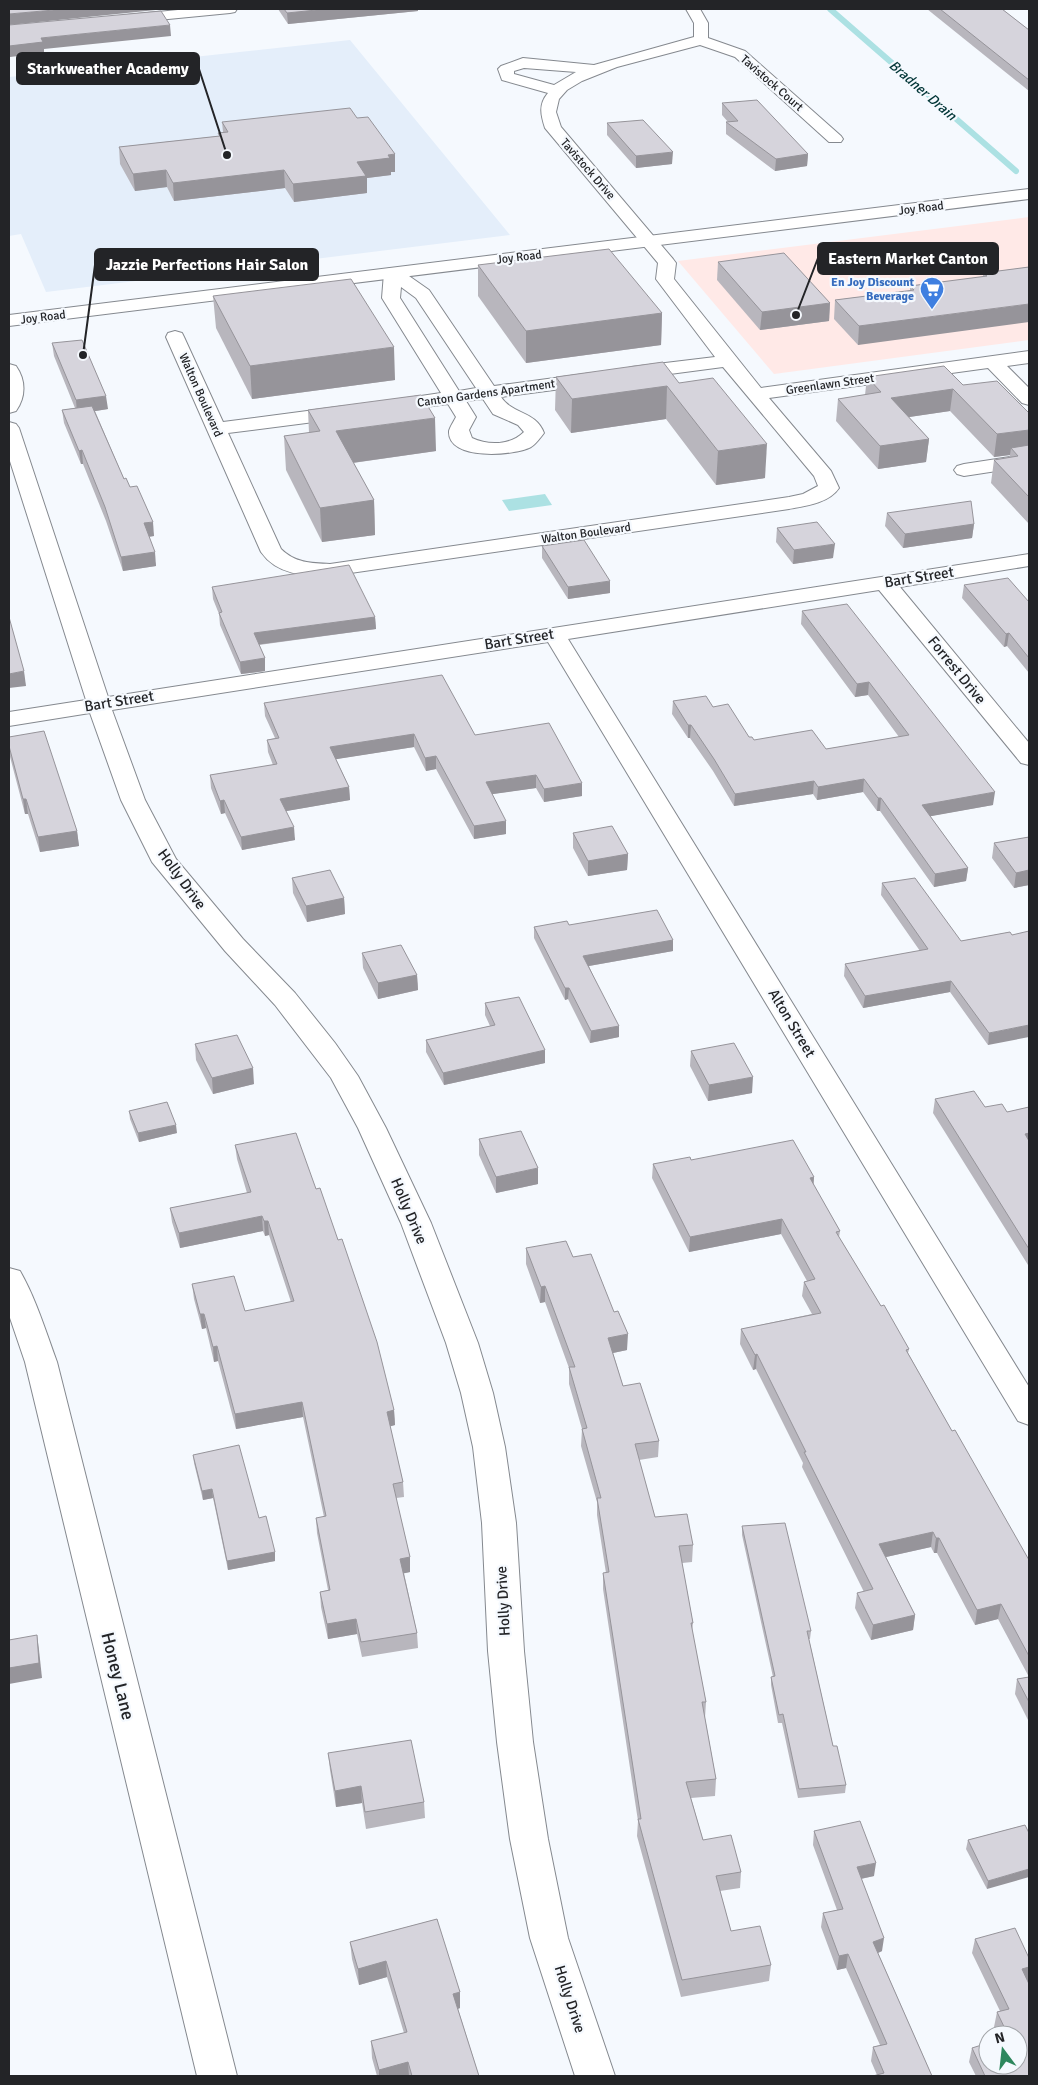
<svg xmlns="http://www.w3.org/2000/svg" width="1038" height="2085" font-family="Signika,sans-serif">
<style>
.commercial{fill:#ffe9e7}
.built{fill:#e4eefa}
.water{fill:#ace1e3}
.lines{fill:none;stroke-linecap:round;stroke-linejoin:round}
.stream{stroke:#ace1e3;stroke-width:6}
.street-casing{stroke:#85898f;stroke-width:2}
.secondary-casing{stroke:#85898f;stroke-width:2}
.street{fill:#fff;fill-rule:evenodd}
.secondary{fill:#fff;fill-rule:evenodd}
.wall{fill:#b8b6bd}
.shaded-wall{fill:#96949a}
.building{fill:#d6d4dc;stroke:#96949a}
.labels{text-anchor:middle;stroke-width:4.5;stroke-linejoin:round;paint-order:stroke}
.far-street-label{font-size:12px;fill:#232427;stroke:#f5f9fe}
.far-shop-label{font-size:12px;font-weight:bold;fill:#366cbe;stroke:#f5f9fe;text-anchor:end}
.far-water-label{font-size:14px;font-style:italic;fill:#003536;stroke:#f5f9fe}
.street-label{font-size:15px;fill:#232427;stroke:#f5f9fe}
.near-street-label{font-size:18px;fill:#232427;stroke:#f5f9fe}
.leader{fill:none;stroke:#232427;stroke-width:2}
.callout-dot{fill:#232427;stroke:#f5f9fe;stroke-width:2}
.callout{fill:#232427;stroke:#232427;stroke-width:2}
.callout-label{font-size:16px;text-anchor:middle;font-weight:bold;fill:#fff}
</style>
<rect width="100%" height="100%" fill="#f5f9fe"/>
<polygon class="commercial" points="1029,217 1029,340 774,374 678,261"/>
<polygon class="built" points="350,40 510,235 46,292 21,234 9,236 9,77"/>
<polygon class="water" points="545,494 552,505 509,511 502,500"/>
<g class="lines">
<polyline class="stream" points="830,9 1016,171"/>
<defs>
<g id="street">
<polygon points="188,9 237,9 235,12 230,13 127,23 122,22 120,19 122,16 127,15"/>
<path d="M686,9H700L708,23V38L745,51L841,136L843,139L841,142H829L735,57L700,45L617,67L582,81L567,90L559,99L556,112L561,127L673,259L676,263L674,279L761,388L1029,351V363L1007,366L1029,388V405L1022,403L988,368L769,398L831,471L839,488C829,503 806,506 789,509L330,576C305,576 277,575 261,552L166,337L168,333L175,331L182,333L184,337L223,422L345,406L352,408L355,412L352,416L345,418L228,433L281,549C295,563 311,563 330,564L789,497L803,494L818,486L814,476L723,367L632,379L625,377L622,373L625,369L632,367L715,357L656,279L658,263L545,128C541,115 538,105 548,93L502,80L498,69L501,66L523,58L594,65L694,37V23ZM524,68L576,72L554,85L514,74V71Z"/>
<path d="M393,268L399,269L429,290L494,386L592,373L599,375L602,379L599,383L592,385L501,397C513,415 536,411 544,433C540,438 536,444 531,447C514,456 447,461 449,431C450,427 454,421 456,417L448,404L387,412L380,410L377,406L380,402L441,393L382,298L384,273L387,269ZM401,287L416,298L476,388L459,391L400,298ZM483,399L493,414L518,425L524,432C511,445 489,446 472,438L469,430L476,417L466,401Z"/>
<path d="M9,364L16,366C26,380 26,397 16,411L9,413Z"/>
<polygon points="9,422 16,424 19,428 108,697 1029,554 1029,566 900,587 1029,743 1029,765 1021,763 879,590 568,639 1029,1387 1029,1425 1018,1421 548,642 112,710 145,800 176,859 243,939 295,993 335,1043 358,1076 386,1128 431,1223 478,1343 493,1393 505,1447 516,1523 524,1651 533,1742 548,1839 568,1938 615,2076 575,2076 530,1938 510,1839 497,1742 488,1651 482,1523 473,1447 461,1393 446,1343 401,1223 358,1128 331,1078 275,1005 225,951 152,862 121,800 90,713 9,726 9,712 86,700 9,458"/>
<polygon points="1029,454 1029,466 964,476 957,474 954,470 957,466 964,464"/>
<path d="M9,1268L20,1271C36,1299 46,1332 57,1362L237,2076H197L25,1362L9,1315Z"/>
</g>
<polygon id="secondary" points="1029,189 1029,199 9,326 9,315"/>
</defs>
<use href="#street" class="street-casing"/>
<use href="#secondary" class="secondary-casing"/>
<use href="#street" class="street"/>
<use href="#secondary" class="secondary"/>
</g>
<g class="wall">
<polygon points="278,9 418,9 418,11 288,24"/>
<polygon points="927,9 1002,9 1029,30 1029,91"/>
<polygon points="722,103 808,154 807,166 775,171 726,134 726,122 728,122 722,115"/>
<polygon points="357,118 395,154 395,172 391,172 391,175 367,178 367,193 294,202 285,188 174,201 167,187 135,191 120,164 119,147 219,136 218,133 223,132 222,122"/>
<polygon points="607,123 672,164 636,168 607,135"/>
<polygon points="718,262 830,303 829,321 760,330 717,280"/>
<polygon points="478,265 662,313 661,345 526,363 478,296"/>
<polygon points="1029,267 858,345 834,319 835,300 910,291 910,286 983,277 983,273"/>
<polygon points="213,296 395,380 252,399 216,328"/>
<polygon points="52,343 108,409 95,411 124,479 154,536 149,537 156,566 123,571 106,521 83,464 81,464 64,423 62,410 75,408 54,356"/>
<polygon points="556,377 679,383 765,478 716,485 666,419 571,433 555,410"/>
<polygon points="867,377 963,385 1029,413 1029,524 991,483 994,460 1009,457 1010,455 994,457 950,411 909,417 929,439 926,462 878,469 836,421 838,399 865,395"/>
<polygon points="308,410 436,451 353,463 374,500 375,535 322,542 286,470 284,436 309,433"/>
<polygon points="887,513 974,524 972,538 903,548 885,526"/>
<polygon points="777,528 833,558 793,564 776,542"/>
<polygon points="542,546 610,593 568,599 542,558"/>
<polygon points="964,585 1029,602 1029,673 1007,646 1004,647 962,598"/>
<polygon points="212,587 375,617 376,629 259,645 265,658 265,671 241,674 220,625 219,614 213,599"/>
<polygon points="802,611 993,805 930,816 968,868 966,881 934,887 880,811 877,811 863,792 817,800 813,794 734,806 713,771 690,738 688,738 672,714 673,701 713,707 749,737 754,740 826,749 899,737 868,695 855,697 801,624"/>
<polygon points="264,703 475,735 582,796 544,802 536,788 492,794 506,834 474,839 436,769 426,771 414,747 336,759 349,787 350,800 286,811 295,840 242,850 225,813 221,814 211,788 210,775 273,765 268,752 267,740 275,738 265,716"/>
<polygon points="9,737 77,831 79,846 40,852 28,814 25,814 9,753"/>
<polygon points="573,833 628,854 627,870 588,876 573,848"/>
<polygon points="1029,837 1029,885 1014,888 992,858 994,843"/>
<polygon points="292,878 344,898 345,914 307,922 293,893"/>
<polygon points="882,883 961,941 1010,932 988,1045 950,992 863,1008 844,976 845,964 920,951 881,895"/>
<polygon points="569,925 673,940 673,951 589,966 619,1037 590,1043 568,999 565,1000 534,938 534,927"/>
<polygon points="362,953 417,975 418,990 378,999 363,968"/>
<polygon points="485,1003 545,1063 444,1085 426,1052 426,1040 490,1026 485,1015"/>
<polygon points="195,1044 254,1084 213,1094 196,1060"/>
<polygon points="691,1051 752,1093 708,1101 690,1066"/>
<polygon points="935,1099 1007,1112 1029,1107 1029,1264 1028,1265 933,1113"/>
<polygon points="129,1111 177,1133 139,1142 130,1119"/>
<polygon points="479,1139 538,1184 496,1193 479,1155"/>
<polygon points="235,1145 394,1410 395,1425 390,1426 403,1482 404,1497 396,1498 410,1557 410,1572 404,1573 417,1633 418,1648 362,1657 357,1634 328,1639 321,1607 320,1592 328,1590 317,1533 316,1518 324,1517 303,1417 236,1429 218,1361 214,1362 206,1328 202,1329 194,1299 192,1284 245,1311 291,1302 269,1235 265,1236 263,1231 180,1248 172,1222 170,1208 247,1193 237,1159"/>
<polygon points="691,1160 814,1177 813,1184 840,1231 839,1237 881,1306 909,1349 908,1353 952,1431 1029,1560 1029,1677 998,1619 975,1625 937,1553 934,1553 931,1547 886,1557 915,1615 913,1630 871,1640 855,1608 857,1593 864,1592 802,1467 803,1463 756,1369 753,1370 740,1344 741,1329 812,1314 802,1296 804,1282 807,1281 781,1234 689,1252 652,1178 653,1164"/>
<polygon points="526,1248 573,1257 627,1350 613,1353 623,1386 659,1441 658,1457 639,1460 655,1517 693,1545 692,1562 682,1563 693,1623 692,1631 706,1702 705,1718 716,1779 715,1796 691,1798 703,1840 741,1872 740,1888 720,1891 731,1931 771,1965 769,1981 681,1997 637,1836 638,1821 603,1589 603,1573 606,1573 597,1515 597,1502 581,1446 582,1429 569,1384 569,1368 545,1302 540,1303 526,1264"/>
<polygon points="193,1455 259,1518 275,1552 275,1561 228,1570 213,1498 203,1500 194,1463"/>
<polygon points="742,1526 811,1631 810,1639 809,1639 833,1746 846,1785 845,1793 798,1798 782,1723 778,1723 771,1685 771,1677 773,1677 742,1535"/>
<polygon points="1029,1677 1029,1722 1015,1694 1017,1679"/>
<polygon points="328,1753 424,1802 425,1818 366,1829 362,1803 336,1807 330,1770"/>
<polygon points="1025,1825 987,1889 966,1849 968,1840"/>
<polygon points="814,1831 874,1876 861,1879 882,1951 878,1953 932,2076 877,2075 871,2061 873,2047 880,2045 846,1968 837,1970 821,1927 823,1913 837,1910 813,1845"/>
<polygon points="437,1919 460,2008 458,2009 479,2076 377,2076 372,2058 371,2041 404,2033 387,1977 359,1985 352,1959 350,1942"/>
<polygon points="975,1939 1029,1958 1029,1980 1028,1981 1029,2076 976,2076 969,2062 972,2048 1018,2035 998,2035 994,2027 997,2012 1000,2011 972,1953"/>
</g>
<g class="shaded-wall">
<polygon points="65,9 156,9 156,10 9,25 9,14"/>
<polygon points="326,9 418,9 418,11 288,24 287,13"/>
<polygon points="170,25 171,36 44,49 44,53 10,57 9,46 41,38"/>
<polygon points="673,152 672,164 636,168 636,156"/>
<polygon points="395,154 395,172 391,172 391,175 367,178 367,193 294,202 293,184 357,162"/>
<polygon points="808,154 807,166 775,171 776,159"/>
<polygon points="166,170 167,187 135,191 133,174"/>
<polygon points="284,170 285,188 174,201 173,183"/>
<polygon points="830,303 829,321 760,330 762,312"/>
<polygon points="1029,304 1029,322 858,345 859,326"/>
<polygon points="662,313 661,345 526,363 526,331"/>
<polygon points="394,347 395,380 252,399 250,366"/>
<polygon points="667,386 666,419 571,433 572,399"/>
<polygon points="953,389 950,411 889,420 891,398"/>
<polygon points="106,396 108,409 77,414 76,400"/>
<polygon points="435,418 436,451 337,465 336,431"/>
<polygon points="1029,430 1029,453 1011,448 1010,455 994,457 997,434"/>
<polygon points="929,439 926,462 878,469 880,446"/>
<polygon points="767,444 765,478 716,485 718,451"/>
<polygon points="82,450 83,464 81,464 79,451"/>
<polygon points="374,500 375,535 322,542 320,508"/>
<polygon points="153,522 154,536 145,537 144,523"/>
<polygon points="974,524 972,538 903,548 905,534"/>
<polygon points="835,544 833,558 793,564 794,550"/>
<polygon points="155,552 156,566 123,571 121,557"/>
<polygon points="610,581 610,593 568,599 568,587"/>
<polygon points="375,617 376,629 255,645 254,633"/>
<polygon points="1009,633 1007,646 1004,647 1006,634"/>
<polygon points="265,658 265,671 241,674 240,662"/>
<polygon points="24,671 26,686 9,688 9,674"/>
<polygon points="869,682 868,695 855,697 857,684"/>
<polygon points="688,725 691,725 690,738 688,738"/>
<polygon points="414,734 414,747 331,760 330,747"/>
<polygon points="436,756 436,769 426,771 425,758"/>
<polygon points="536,775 536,788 486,795 486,782"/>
<polygon points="864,779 863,792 817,800 818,787"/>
<polygon points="814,781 813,794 734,806 735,794"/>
<polygon points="582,783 582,796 544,802 544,789"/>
<polygon points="349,787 350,800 281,812 280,799"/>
<polygon points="995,792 993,805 921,818 922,805"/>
<polygon points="878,798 881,798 880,811 877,811"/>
<polygon points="23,799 26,799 28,814 25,814"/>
<polygon points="224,800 225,813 221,814 220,801"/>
<polygon points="506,821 506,834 474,839 474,826"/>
<polygon points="294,827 295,840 242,850 241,837"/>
<polygon points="77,831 79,846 40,852 38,837"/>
<polygon points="628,854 627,870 588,876 588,861"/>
<polygon points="968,868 966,881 934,887 935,874"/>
<polygon points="1029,870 1029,885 1014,888 1016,873"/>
<polygon points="344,898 345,914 307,922 306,906"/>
<polygon points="673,940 673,951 583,967 583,956"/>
<polygon points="417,975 418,990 378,999 378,983"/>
<polygon points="951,981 950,992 863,1008 865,996"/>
<polygon points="565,988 569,988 568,999 565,1000"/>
<polygon points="1029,1025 1029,1037 988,1045 989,1033"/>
<polygon points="619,1026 619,1037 590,1043 591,1031"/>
<polygon points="545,1050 545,1063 444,1085 443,1073"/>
<polygon points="253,1068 254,1084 213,1094 212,1078"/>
<polygon points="753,1077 752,1093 708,1101 709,1085"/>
<polygon points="176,1125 177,1133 139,1142 138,1133"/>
<polygon points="1029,1133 1029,1146 1025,1134"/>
<polygon points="538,1168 538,1184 496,1193 496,1177"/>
<polygon points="814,1177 813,1192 810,1178"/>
<polygon points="262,1216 263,1231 180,1248 179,1233"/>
<polygon points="782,1219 781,1234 689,1252 690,1237"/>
<polygon points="264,1221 268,1221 269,1235 265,1236"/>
<polygon points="545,1286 545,1302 540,1303 541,1287"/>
<polygon points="200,1314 204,1314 206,1328 202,1329"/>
<polygon points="628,1334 627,1350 608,1354 608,1338"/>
<polygon points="217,1346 218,1361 214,1362 213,1347"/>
<polygon points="757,1354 756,1369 753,1370 755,1355"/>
<polygon points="302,1402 303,1417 236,1429 235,1414"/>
<polygon points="394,1410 395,1425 388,1427 387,1412"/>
<polygon points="212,1489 213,1498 203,1500 202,1491"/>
<polygon points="933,1532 931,1547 877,1559 879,1544"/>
<polygon points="936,1538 939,1538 937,1553 934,1553"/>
<polygon points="275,1552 275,1561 228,1570 227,1561"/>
<polygon points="410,1557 410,1572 401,1574 400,1559"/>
<polygon points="1001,1604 998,1619 975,1625 977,1610"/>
<polygon points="915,1615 913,1630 871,1640 873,1625"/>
<polygon points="356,1619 357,1634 328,1639 327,1624"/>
<polygon points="37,1635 39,1650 42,1678 9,1684 9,1668"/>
<polygon points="361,1786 362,1803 336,1807 335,1791"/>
<polygon points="876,1863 874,1876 855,1880 857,1867"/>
<polygon points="1029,1869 1029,1877 987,1889 988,1881"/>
<polygon points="884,1938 882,1951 871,1956 873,1942"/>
<polygon points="848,1954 846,1968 837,1970 839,1956"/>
<polygon points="386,1961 387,1977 359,1985 358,1969"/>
<polygon points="1029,1967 1029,1980 1019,1983 1022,1969"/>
<polygon points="460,1992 460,2008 454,2010 453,1994"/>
<polygon points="408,2062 409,2076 379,2076 379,2070"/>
</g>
<g class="building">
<polygon points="9,9 65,9 9,14"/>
<polygon points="284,9 326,9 287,13"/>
<polygon points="940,9 1002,9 1029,30 1029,80"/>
<polygon points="161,11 170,25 41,38 43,42 9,46 9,25"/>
<polygon points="757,100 808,154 776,159 726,122 738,121 722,103"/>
<polygon points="350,108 357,118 368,117 395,154 388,155 390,158 357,162 366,176 293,184 284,170 173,183 166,170 133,174 119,147 220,136 218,133 228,132 222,122"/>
<polygon points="643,120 673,152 636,156 607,123"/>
<polygon points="609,249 662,313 526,331 478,265"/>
<polygon points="784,253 830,303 762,312 718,262"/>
<polygon points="1029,267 1029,304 859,326 835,300 914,290 910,286 987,276 983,273"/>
<polygon points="351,279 394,347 250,366 213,296"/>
<polygon points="82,340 106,396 76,400 52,343"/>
<polygon points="663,362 679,383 713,378 767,444 718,451 667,386 572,399 556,377"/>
<polygon points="944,366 963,385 997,381 1029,413 1029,430 997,434 953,389 891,398 929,439 880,446 838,399 881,392 867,377"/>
<polygon points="421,395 435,418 336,431 374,500 320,508 284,436 320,431 308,410"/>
<polygon points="92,406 124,479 126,478 130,487 137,486 153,522 144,523 155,552 121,557 105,507 82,450 79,451 62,410"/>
<polygon points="1029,445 1029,497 994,460 1018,456 1011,448"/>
<polygon points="971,501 974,524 905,534 887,513"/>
<polygon points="817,522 835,544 794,550 777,528"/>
<polygon points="584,540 610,581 568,587 542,546"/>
<polygon points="349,565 375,617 254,633 265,658 240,662 219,613 222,612 212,587"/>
<polygon points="1008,578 1029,602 1029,658 1009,633 1006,634 964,585"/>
<polygon points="847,604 995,792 922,805 968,868 935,874 881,798 878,798 864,779 818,787 814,781 735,794 714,759 691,725 688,725 673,701 706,696 713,707 728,704 749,737 752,737 754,740 812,730 826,749 909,735 869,682 857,684 802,611"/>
<polygon points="9,617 24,671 9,674"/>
<polygon points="442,675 475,735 549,723 582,783 544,789 536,775 486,782 506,821 474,826 436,756 425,758 414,734 330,747 349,787 280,799 294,827 241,837 224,800 220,801 210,775 277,764 267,740 279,738 264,703"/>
<polygon points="44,731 77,831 38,837 26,799 23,799 9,746 9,737"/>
<polygon points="612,826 628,854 588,861 573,833"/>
<polygon points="1029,837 1029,870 1016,873 994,843"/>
<polygon points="330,870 344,898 306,906 292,878"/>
<polygon points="915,878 961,941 1010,932 1012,935 1029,931 1029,1025 989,1033 951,981 865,996 845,964 928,949 882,883"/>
<polygon points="657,910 673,940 583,956 619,1026 591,1031 569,988 565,988 534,927 567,921 569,925"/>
<polygon points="401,945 417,975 378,983 362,953"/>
<polygon points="519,997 545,1050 443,1073 426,1040 495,1025 485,1003"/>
<polygon points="237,1035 253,1068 212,1078 195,1044"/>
<polygon points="734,1043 753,1077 709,1085 691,1051"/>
<polygon points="974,1091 985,1107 1002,1104 1007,1112 1029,1107 1029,1133 1025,1134 1029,1141 1029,1249 935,1099"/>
<polygon points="167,1102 176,1125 138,1133 129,1111"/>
<polygon points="521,1131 538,1168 496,1177 479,1139"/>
<polygon points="296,1133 316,1189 320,1188 338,1240 342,1239 377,1342 394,1410 387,1412 403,1482 393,1484 410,1557 400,1559 417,1633 361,1642 356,1619 327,1624 320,1592 330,1590 316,1518 326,1516 302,1402 235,1414 217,1346 213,1347 204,1314 200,1314 192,1284 234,1276 245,1311 294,1301 268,1221 264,1221 262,1216 179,1233 170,1208 251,1192 235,1145"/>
<polygon points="793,1140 814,1177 810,1178 840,1231 836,1232 881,1306 884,1305 909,1349 906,1350 952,1431 955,1430 1029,1560 1029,1656 1001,1604 977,1610 939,1538 936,1538 933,1532 879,1544 915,1615 873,1625 857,1593 873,1589 804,1452 806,1452 757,1354 755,1355 741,1329 821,1313 804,1282 815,1279 782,1219 690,1237 653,1164 690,1157 691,1160"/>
<polygon points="566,1241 573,1257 591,1254 614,1312 618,1311 628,1334 608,1338 623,1386 640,1383 659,1441 635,1444 655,1517 687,1514 693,1545 679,1546 693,1623 691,1623 706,1702 702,1702 716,1779 686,1782 703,1840 731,1835 741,1872 716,1876 731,1931 760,1926 771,1965 682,1980 638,1819 641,1819 603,1573 609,1572 597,1498 601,1498 582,1429 587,1428 569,1367 575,1367 545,1286 541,1287 526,1248"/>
<polygon points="239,1445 259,1518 266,1516 275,1552 227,1561 212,1489 202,1491 193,1455"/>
<polygon points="785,1523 811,1631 807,1631 833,1746 837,1746 846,1785 799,1789 783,1714 779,1715 771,1677 775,1676 742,1526"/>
<polygon points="37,1635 39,1663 9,1668 9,1640"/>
<polygon points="1029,1677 1029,1702 1017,1679"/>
<polygon points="411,1740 424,1802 365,1812 361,1786 335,1791 328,1753"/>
<polygon points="860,1821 876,1863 857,1867 884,1938 873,1942 932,2076 873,2076 884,2073 873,2047 887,2044 848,1954 839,1956 823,1913 843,1909 814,1831"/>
<polygon points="1025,1825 1029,1833 1029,1869 988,1881 968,1840"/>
<polygon points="437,1919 460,1992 453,1994 479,2076 412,2076 408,2062 379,2070 371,2041 407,2032 386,1961 358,1969 350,1942"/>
<polygon points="1015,1928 1029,1958 1029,1967 1022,1969 1029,1984 1029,2076 985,2076 972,2048 988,2043 988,2065 1018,2065 1018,2035 1008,2035 997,2012 1009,2009 975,1939"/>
</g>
<defs>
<symbol id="supermarket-pin" viewBox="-11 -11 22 30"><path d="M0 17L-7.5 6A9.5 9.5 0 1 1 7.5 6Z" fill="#3f7fe0" stroke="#f5f9fe"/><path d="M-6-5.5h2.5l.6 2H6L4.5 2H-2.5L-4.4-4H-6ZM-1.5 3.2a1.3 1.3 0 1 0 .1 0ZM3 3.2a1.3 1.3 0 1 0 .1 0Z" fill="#fff"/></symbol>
</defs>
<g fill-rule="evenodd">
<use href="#supermarket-pin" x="918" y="275" width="28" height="38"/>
</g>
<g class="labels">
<g class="far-street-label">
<text transform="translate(772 83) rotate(41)" y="4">Tavistock Court</text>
<text transform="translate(588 169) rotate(49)" y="4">Tavistock Drive</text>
<text transform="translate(921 208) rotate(-7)" y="4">Joy Road</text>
<text transform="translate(519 257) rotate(-7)" y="4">Joy Road</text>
<text transform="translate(43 317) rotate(-7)" y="4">Joy Road</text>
<text transform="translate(830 384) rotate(-8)" y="4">Greenlawn Street</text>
<text transform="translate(486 393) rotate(-8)" y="4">Canton Gardens Apartment</text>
<text transform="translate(201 395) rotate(66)" y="4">Walton Boulevard</text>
<text transform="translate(586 533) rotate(-8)" y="4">Walton Boulevard</text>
</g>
<g class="far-shop-label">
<text x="914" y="286">En Joy Discount<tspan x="914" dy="14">Beverage</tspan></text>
</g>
<g class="far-water-label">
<text transform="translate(923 90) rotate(41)" y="5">Bradner Drain</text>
</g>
<g class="street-label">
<text transform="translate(919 577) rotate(-9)" y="5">Bart Street</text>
<text transform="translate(519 639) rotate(-9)" y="5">Bart Street</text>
<text transform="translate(957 670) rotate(51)" y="5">Forrest Drive</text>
<text transform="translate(119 701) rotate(-9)" y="5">Bart Street</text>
<text transform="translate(182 879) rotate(54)" y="5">Holly Drive</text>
<text transform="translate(792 1023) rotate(59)" y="5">Alton Street</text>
<text transform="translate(409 1211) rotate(67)" y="5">Holly Drive</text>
<text transform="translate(503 1601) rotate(-93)" y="5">Holly Drive</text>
<text transform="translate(570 1999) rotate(72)" y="5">Holly Drive</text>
</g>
<g class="near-street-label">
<text transform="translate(118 1676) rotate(76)" y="6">Honey Lane</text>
</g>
</g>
<path class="leader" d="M227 155L199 69M796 315L818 258M83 355L95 265"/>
<g class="callout-dot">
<circle cx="227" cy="155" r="5"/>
<circle cx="796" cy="315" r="5"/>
<circle cx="83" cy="355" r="5"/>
</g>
<g class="callout">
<rect x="17" y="53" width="182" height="31" rx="5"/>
<rect x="818" y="243" width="180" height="31" rx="5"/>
<rect x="95" y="249" width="223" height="31" rx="5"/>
</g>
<g class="callout-label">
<text x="108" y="74">Starkweather Academy</text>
<text x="908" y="264">Eastern Market Canton</text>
<text x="207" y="270">Jazzie Perfections Hair Salon</text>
</g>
<rect width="1038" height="2085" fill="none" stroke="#232427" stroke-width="20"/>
<g transform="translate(1003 2050) rotate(345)"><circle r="24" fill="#f5f9fe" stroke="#a1a4a8"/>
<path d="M0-4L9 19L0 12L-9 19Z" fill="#2d875d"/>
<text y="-8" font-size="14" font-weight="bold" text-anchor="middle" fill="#232427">N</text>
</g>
</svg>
